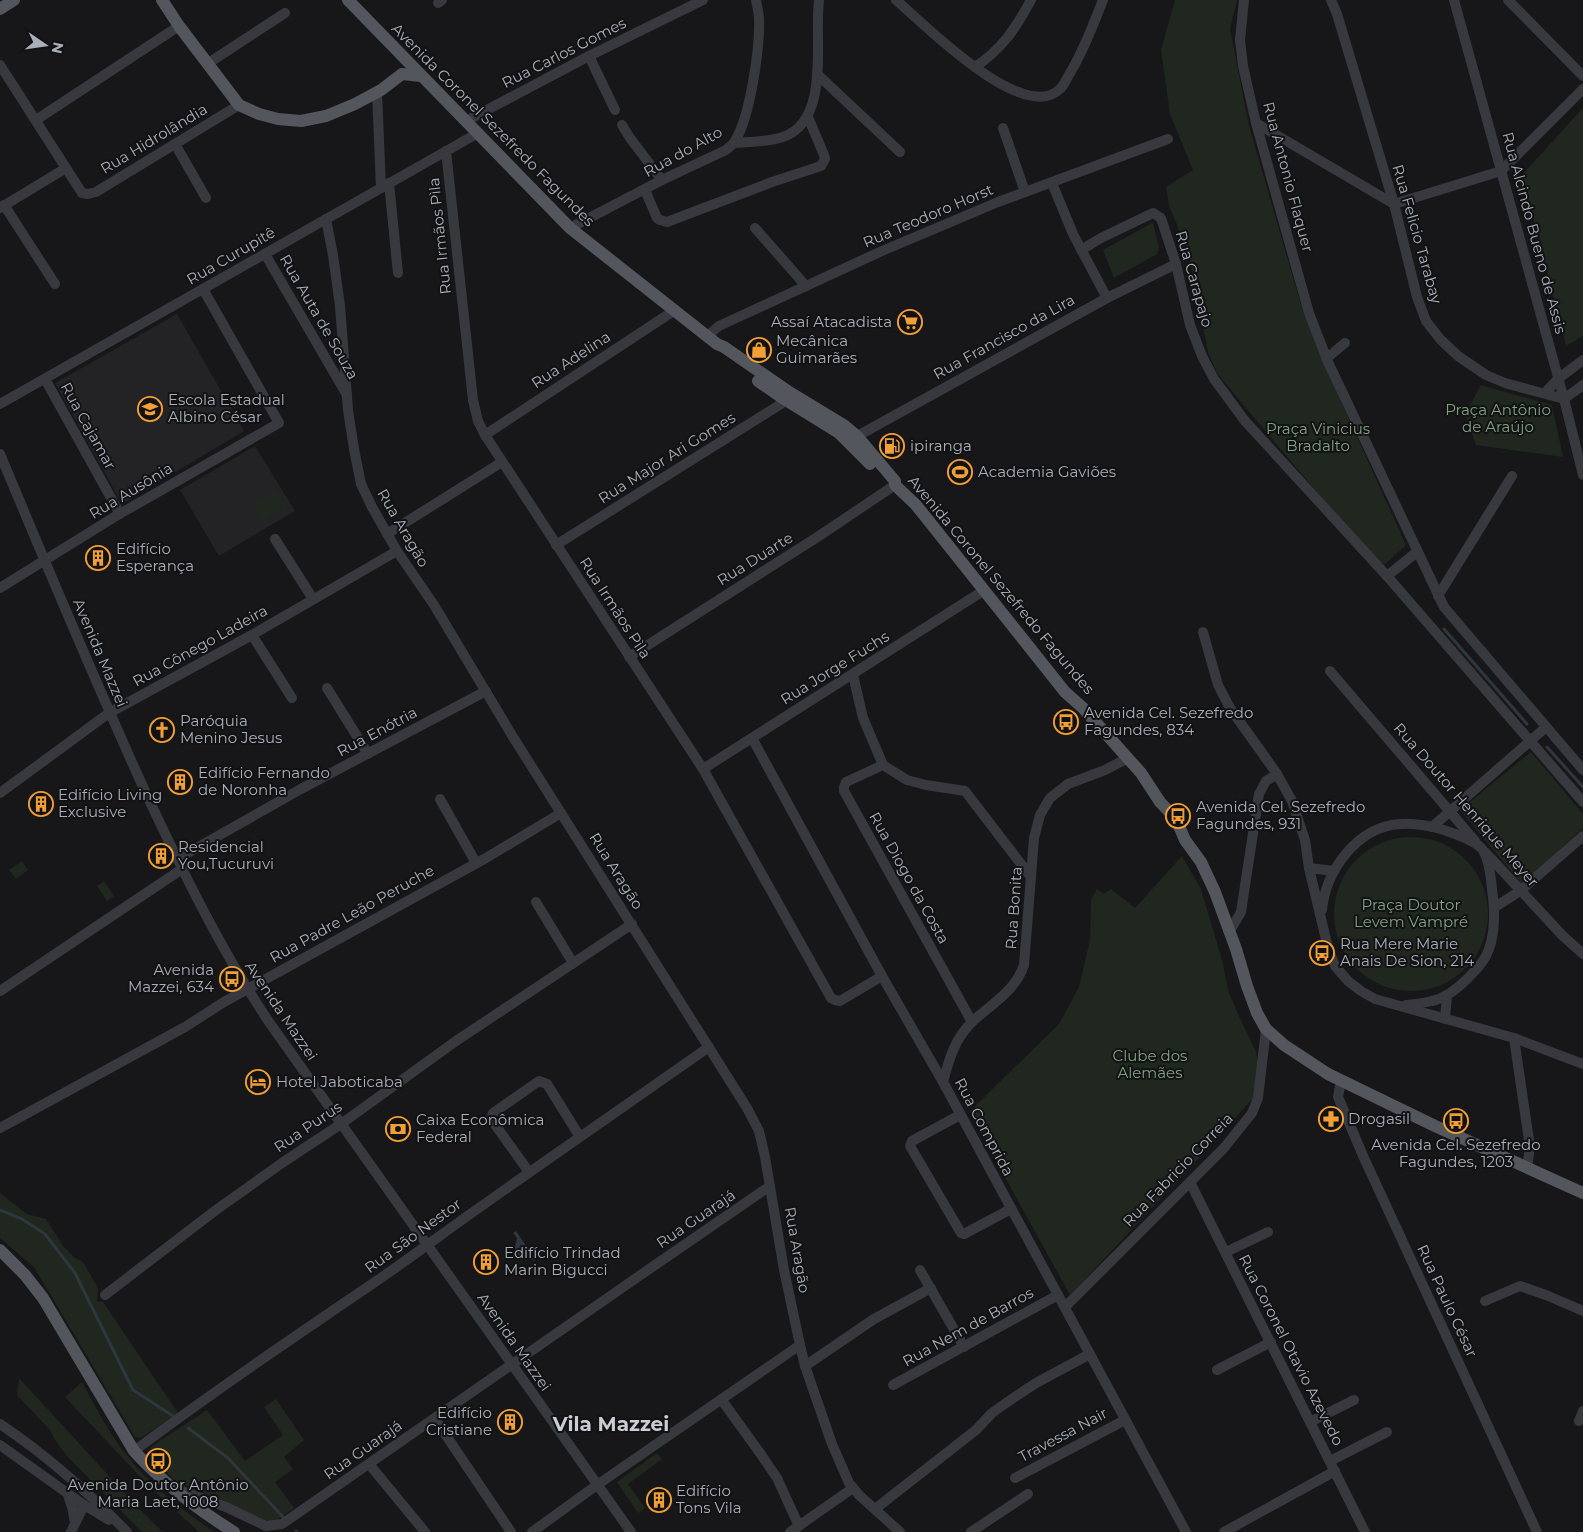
<svg xmlns="http://www.w3.org/2000/svg" width="1583" height="1532" font-family="Montserrat,sans-serif">
<style>
.built{fill:#232326}
.green{fill:#1f271f}
.water{fill:#2d373d}
.lines{fill:none;stroke-linecap:round;stroke-linejoin:round}
.stream{stroke:#2d373d;stroke-width:3}
.minor{stroke:#38393e;stroke-width:10}
.major{stroke:#54565d;stroke-width:12}
.labels{text-anchor:middle;stroke-width:4;stroke-linejoin:round;paint-order:stroke}
.street-label{font-size:15px;fill:#a9afb8;stroke:#121214}
.poi-label{font-size:15px;fill:#a9afb8;stroke:#121214;text-anchor:start}
.park-label{font-size:15px;fill:#81a380;stroke:#121214}
.district-label{font-size:20px;font-weight:bold;fill:#caced4;stroke:#121214}
</style>
<rect width="100%" height="100%" fill="#171719"/>
<g class="built">
<polygon points="177,314 244,431 122,504 55,383"/>
<polygon points="255,446 295,511 219,556 180,490"/>
</g>
<g class="green">
<polygon points="1175,0 1237,0 1230,29 1249,126 1302,308 1334,386 1405,543 1405,546 1385,564 1382,563 1339,518 1262,427 1217,373 1208,352 1188,251 1169,206 1166,187 1193,170 1170,114 1161,50"/>
<polygon points="1583,108 1583,336 1566,346 1522,175"/>
<polygon points="1152,223 1153,223 1159,247 1157,254 1114,278 1103,250"/>
<polygon points="1481,385 1552,405 1563,457 1476,445 1465,414"/>
<polygon points="275,490 285,507 262,521 252,504"/>
<polygon points="1531,752 1583,814 1583,828 1522,884 1460,810"/>
<circle cx="1411" cy="914" r="77"/>
<polygon points="1182,856 1201,889 1222,960 1229,993 1238,1014 1256,1052 1258,1065 1254,1097 1214,1142 1070,1295 969,1112 1059,1024 1079,987 1090,940 1091,900 1097,889 1103,894 1111,889 1135,908"/>
<polygon points="22,861 28,870 16,879 9,870"/>
<polygon points="104,881 114,896 107,901 97,886"/>
<polygon points="0,1193 27,1214 46,1219 63,1246 75,1258 83,1262 98,1288 97,1301 103,1302 178,1413 141,1438 135,1437 34,1267 0,1238"/>
<polygon points="19,1378 140,1510 163,1532 142,1532 67,1456 55,1440 50,1430 17,1395"/>
<path d="M82,1382C97,1410 112,1439 133,1463C156,1490 185,1512 214,1532H199L148,1485L65,1397Z"/>
<polygon points="276,1399 304,1440 284,1457 293,1469 275,1482 294,1508 273,1523 174,1480 148,1454 152,1446 207,1410 245,1461 283,1435 264,1407"/>
<polygon points="657,1453 662,1459 628,1484 645,1508 638,1513 617,1482"/>
</g>
<path class="water" d="M516,1231L535,1259L533,1261L531,1258L522,1259C512,1254 515,1247 517,1238L513,1233Z"/>
<g class="lines">
<g class="stream">
<polyline points="1444,629 1527,724"/>
<polyline points="1547,747 1583,787"/>
<polyline points="0,1210 22,1219 45,1234 75,1273 133,1390 173,1416"/>
<polyline points="188,1428 228,1458 283,1517"/>
<polyline points="296,1531 297,1532"/>
</g>
<g class="minor">
<path d="M896,0C924,24 1023,125 1060,89C1064,85 1067,78 1070,73C1084,50 1093,25 1103,0"/>
<polyline points="1244,0 1240,40 1243,66 1256,123 1309,313 1328,362 1444,607 1583,770"/>
<polyline points="1331,0 1337,14 1394,204 1417,297 1426,321 1440,339 1458,356 1486,375 1505,383 1564,399 1583,385"/>
<polyline points="1454,0 1564,399 1583,475"/>
<polyline points="1508,0 1583,76"/>
<polyline points="438,3 442,0"/>
<polyline points="589,56 615,110"/>
<polyline points="207,64 285,13"/>
<polyline points="0,65 82,193 88,194 96,192 239,105"/>
<path d="M975,67C1002,49 1016,28 1031,0"/>
<polyline points="817,74 900,152"/>
<polyline points="377,92 381,188"/>
<polyline points="36,120 179,26"/>
<polyline points="466,121 589,56 703,0"/>
<polyline points="1256,123 1394,204 1501,171 1583,89"/>
<polyline points="622,125 630,138 662,180"/>
<polyline points="1003,128 1025,192"/>
<path d="M734,143C750,142 768,142 783,137C831,121 814,39 819,0"/>
<polyline points="175,144 206,198"/>
<polyline points="446,151 473,400 478,421 485,435 703,769 831,998 835,1000 840,1001 882,976"/>
<polyline points="389,183 398,273"/>
<polyline points="1052,183 1073,234 1107,298"/>
<polyline points="645,190 657,218 660,220 667,222 772,182 821,166 825,159 824,155 808,117"/>
<polyline points="4,205 55,284"/>
<polyline points="0,208 66,168"/>
<polyline points="326,219 333,255 340,306 348,410 354,449 361,484 372,507 397,551 434,605 513,737 747,1108 759,1131 765,1157 784,1270 800,1345 805,1366 832,1444 849,1483 859,1495 900,1532"/>
<path d="M570,228L662,180L726,150C729,147 733,145 735,141C750,117 760,49 759,19C759,13 757,6 756,0"/>
<polyline points="755,228 806,286"/>
<polyline points="1081,250 1101,238 1153,213 1161,218 1176,264 1190,325 1202,356 1214,379 1245,421 1387,576 1583,802"/>
<polyline points="265,254 347,395"/>
<polyline points="707,336 719,326 882,251 998,202 1168,139"/>
<polyline points="1327,358 1345,343"/>
<polyline points="45,379 120,514"/>
<polyline points="1545,393 1558,379 1583,360"/>
<polyline points="0,404 478,133"/>
<polyline points="485,435 675,310"/>
<polyline points="852,439 1107,298 1176,264"/>
<path d="M0,454C49,571 97,687 150,802C186,878 222,952 269,1022L631,1532"/>
<polyline points="387,534 502,462"/>
<polyline points="275,539 313,599"/>
<polyline points="556,545 781,404 787,395"/>
<polyline points="1387,576 1417,552"/>
<polyline points="0,588 116,516 279,423 203,289"/>
<polyline points="1438,596 1512,476"/>
<polyline points="1203,632 1218,685 1230,708 1277,774 1292,801 1305,840 1309,868 1328,948 1335,966 1348,981 1361,991 1375,999 1514,1038 1583,1064"/>
<polyline points="252,635 292,698"/>
<polyline points="629,657 819,536 895,485"/>
<polyline points="1330,671 1475,841"/>
<polyline points="853,675 863,718 883,765 907,780 926,785 965,791 1031,877"/>
<polyline points="327,688 368,754"/>
<polyline points="752,738 882,976 943,1082 1186,1532"/>
<polyline points="883,765 846,782 844,787 844,791 972,1022"/>
<polyline points="703,769 983,591"/>
<polyline points="0,793 109,713 252,635 397,551"/>
<polyline points="440,799 476,863"/>
<polyline points="1432,827 1546,727"/>
<polyline points="1485,852 1562,935 1583,954"/>
<polyline points="177,859 301,789 486,691"/>
<polyline points="1309,868 1334,871"/>
<polyline points="536,902 573,963"/>
<polyline points="1495,907 1520,891 1583,836"/>
<path d="M1322,910C1326,870 1357,827 1400,824C1415,823 1430,826 1444,830C1455,834 1475,840 1482,849C1488,857 1491,878 1492,889C1495,910 1496,936 1486,956C1482,964 1474,972 1467,979C1457,989 1446,998 1432,1001C1424,1003 1415,1004 1406,1005"/>
<polyline points="1230,931 1241,912 1259,794 1266,781 1277,774"/>
<polyline points="0,991 182,869"/>
<polyline points="1445,1019 1447,995"/>
<polyline points="1514,1038 1530,1147 1527,1168"/>
<polyline points="1341,1081 1338,1097 1364,1158 1537,1532"/>
<path d="M943,1082C949,1059 955,1038 973,1021C993,1003 1015,991 1024,965L1034,838L1040,815L1050,798L1068,784L1105,770L1128,758"/>
<polyline points="960,1115 912,1141 910,1146 961,1233 964,1234 1011,1209"/>
<polyline points="0,1128 185,1027 224,1002 486,858 561,813"/>
<polyline points="529,1172 491,1119 493,1113 539,1081 547,1084 580,1137"/>
<polyline points="1190,1182 1365,1532"/>
<polyline points="1226,1252 1268,1232"/>
<polyline points="920,1270 964,1347"/>
<polyline points="105,1295 216,1210 282,1163 341,1124 456,1041 632,924"/>
<polyline points="1485,1301 1520,1286 1546,1295 1583,1311"/>
<polyline points="1065,1307 1224,1148 1252,1113 1258,1098 1266,1029"/>
<polyline points="805,1366 874,1319 931,1288"/>
<polyline points="1217,1370 1271,1342"/>
<polyline points="893,1385 1058,1295"/>
<polyline points="721,1399 760,1453 777,1478 799,1526"/>
<polyline points="435,1419 511,1532"/>
<polyline points="1579,1421 1583,1411"/>
<polyline points="1310,1422 1354,1400"/>
<path d="M0,1424C46,1455 88,1492 127,1532"/>
<polyline points="0,1445 84,1505 109,1520"/>
<path d="M134,1451C213,1392 294,1337 375,1282C412,1257 447,1230 483,1205C558,1152 633,1100 709,1047"/>
<polyline points="1330,1461 1387,1432"/>
<polyline points="369,1464 425,1532"/>
<polyline points="1015,1478 1125,1420"/>
<polyline points="179,1490 226,1507 266,1526 282,1524 629,1283 770,1186"/>
<polyline points="67,1492 72,1507 75,1522"/>
<polyline points="875,1509 976,1430 992,1413 1006,1403 1036,1383 1090,1354"/>
<polyline points="71,1532 84,1505"/>
<polyline points="532,1532 597,1485 800,1345"/>
<polyline points="790,1532 853,1488"/>
<polyline points="971,1532 1028,1494"/>
<polyline points="1224,1532 1335,1471"/>
</g>
<g class="major">
<polyline points="162,0 179,26 239,105 259,114 278,119 301,121 326,116 355,104 381,90 402,74 421,76"/>
<polyline points="348,0 570,228 717,344 724,347 789,392 845,426 857,436 895,481 895,485 916,505 936,530 1065,692 1083,708 1116,745 1141,773 1160,802 1176,819 1185,840 1201,862 1215,892 1236,949 1247,986 1257,1013 1266,1029 1284,1045 1328,1074 1435,1126 1583,1193"/>
<polyline points="0,9 14,0"/>
<polyline points="758,381 784,399 839,433 870,464"/>
<path d="M0,1250L25,1275L43,1298L134,1451C163,1483 197,1509 234,1532"/>
</g>
</g>
<defs>
<symbol id="supermarket-ring" viewBox="-11 -11 22 22"><circle r="9.5" fill="#121214" stroke="#f2a035" stroke-width="1.5"/><path d="M-6-5.5h2.5l.6 2H6L4.5 2H-2.5L-4.4-4H-6ZM-1.5 3.2a1.3 1.3 0 1 0 .1 0ZM3 3.2a1.3 1.3 0 1 0 .1 0Z" fill="#f2a035"/></symbol>
<symbol id="shop-ring" viewBox="-11 -11 22 22"><circle r="9.5" fill="#121214" stroke="#f2a035" stroke-width="1.5"/><path d="M-5-2.5h2.3a2.7 3.5 0 0 1 5.4 0H5L5.5 6h-11ZM-1.5-2.5h3a1.5 2.3 0 0 0-3 0Z" fill="#f2a035"/></symbol>
<symbol id="school-ring" viewBox="-11 -11 22 22"><circle r="9.5" fill="#121214" stroke="#f2a035" stroke-width="1.5"/><path d="M0-5L7-2L0 1L-7-2ZM-4 1L0 2.5L4 1V4Q0 6-4 4Z" fill="#f2a035"/></symbol>
<symbol id="fuel-ring" viewBox="-11 -11 22 22"><circle r="9.5" fill="#121214" stroke="#f2a035" stroke-width="1.5"/><path d="M-5.5-6h7V0h2V4h1.3V-2.5L3-4.5l.8-.8L6-3V5H2.5V1h-1V6h-7ZM-4.2-4.7v3.2H.2V-4.7Z" fill="#f2a035"/></symbol>
<symbol id="stadium-ring" viewBox="-11 -11 22 22"><circle r="9.5" fill="#121214" stroke="#f2a035" stroke-width="1.5"/><path d="M0-5a6.5 5 0 1 0 0 10a6.5 5 0 1 0 0-10ZM-3.5-1.8h7v3.6h-7Z" fill="#f2a035"/></symbol>
<symbol id="building-ring" viewBox="-11 -11 22 22"><circle r="9.5" fill="#121214" stroke="#f2a035" stroke-width="1.5"/><path d="M-4-6H4V6H1V3H-1V6H-4ZM-2.5-4.3h1.7v1.8h-1.7ZM.8-4.3h1.7v1.8H.8ZM-2.5-1h1.7V.8h-1.7ZM.8-1h1.7V.8H.8Z" fill="#f2a035"/></symbol>
<symbol id="bus-ring" viewBox="-11 -11 22 22"><circle r="9.5" fill="#121214" stroke="#f2a035" stroke-width="1.5"/><path d="M-5-6H5V4H4V6H2V4H-2V6H-4V4H-5ZM-3.5-4V0h7V-4ZM-3.5 1.2v1.5H-2V1.2ZM2 1.2v1.5H3.5V1.2Z" fill="#f2a035"/></symbol>
<symbol id="church-ring" viewBox="-11 -11 22 22"><circle r="9.5" fill="#121214" stroke="#f2a035" stroke-width="1.5"/><path d="M-1.2-6h2.4v3.5h3.3v2.4h-3.3V6h-2.4V-.1h-3.3v-2.4h3.3Z" fill="#f2a035"/></symbol>
<symbol id="hotel-ring" viewBox="-11 -11 22 22"><circle r="9.5" fill="#121214" stroke="#f2a035" stroke-width="1.5"/><path d="M-6-4.5h1.5V1H6V5H4.5V3h-9V5H-6ZM-4 0a1.8 1.8 0 1 1 3.6 0ZM.5 0V-2.5h3Q6-2.5 6 0Z" fill="#f2a035"/></symbol>
<symbol id="pharmacy-ring" viewBox="-11 -11 22 22"><circle r="9.5" fill="#121214" stroke="#f2a035" stroke-width="1.5"/><path d="M-2-6h4v4h4v4h-4v4h-4v-4h-4v-4h4Z" fill="#f2a035"/></symbol>
<symbol id="bank-ring" viewBox="-11 -11 22 22"><circle r="9.5" fill="#121214" stroke="#f2a035" stroke-width="1.5"/><path d="M-6-4H6V4H-6ZM0-2.3a2.3 2.3 0 1 0 0 4.6a2.3 2.3 0 1 0 0-4.6Z" fill="#f2a035"/></symbol>
</defs>
<g fill-rule="evenodd">
<use href="#supermarket-ring" x="896" y="308" width="28" height="28"/>
<use href="#shop-ring" x="745" y="336" width="28" height="28"/>
<use href="#school-ring" x="136" y="395" width="28" height="28"/>
<use href="#fuel-ring" x="878" y="432" width="28" height="28"/>
<use href="#stadium-ring" x="946" y="458" width="28" height="28"/>
<use href="#building-ring" x="84" y="544" width="28" height="28"/>
<use href="#bus-ring" x="1052" y="708" width="28" height="28"/>
<use href="#church-ring" x="148" y="716" width="28" height="28"/>
<use href="#building-ring" x="166" y="768" width="28" height="28"/>
<use href="#building-ring" x="27" y="790" width="28" height="28"/>
<use href="#bus-ring" x="1164" y="802" width="28" height="28"/>
<use href="#building-ring" x="147" y="842" width="28" height="28"/>
<use href="#bus-ring" x="1308" y="939" width="28" height="28"/>
<use href="#bus-ring" x="218" y="965" width="28" height="28"/>
<use href="#hotel-ring" x="244" y="1068" width="28" height="28"/>
<use href="#pharmacy-ring" x="1317" y="1105" width="28" height="28"/>
<use href="#bus-ring" x="1442" y="1107" width="28" height="28"/>
<use href="#bank-ring" x="384" y="1115" width="28" height="28"/>
<use href="#building-ring" x="472" y="1248" width="28" height="28"/>
<use href="#building-ring" x="496" y="1408" width="28" height="28"/>
<use href="#bus-ring" x="144" y="1447" width="28" height="28"/>
<use href="#building-ring" x="645" y="1486" width="28" height="28"/>
</g>
<g class="labels">
<g class="street-label">
<text transform="translate(564 53) rotate(-27)" y="5">Rua Carlos Gomes</text>
<text transform="translate(493 125) rotate(45)" y="5">Avenida Coronel Sezefredo Fagundes</text>
<text transform="translate(154 139) rotate(-31)" y="5">Rua Hidrolândia</text>
<text transform="translate(683 152) rotate(-29)" y="5">Rua do Alto</text>
<text transform="translate(1288 177) rotate(75)" y="5">Rua Antonio Flaquer</text>
<text transform="translate(928 216) rotate(-23)" y="5">Rua Teodoro Horst</text>
<text transform="translate(1534 233) rotate(75)" y="5">Rua Alcindo Bueno de Assis</text>
<text transform="translate(1417 234) rotate(74)" y="5">Rua Felicio Tarabay</text>
<text transform="translate(440 236) rotate(-96)" y="5">Rua Irmãos Pìla</text>
<text transform="translate(231 256) rotate(-30)" y="5">Rua Curupitê</text>
<text transform="translate(1194 279) rotate(74)" y="5">Rua Carapajo</text>
<text transform="translate(319 317) rotate(60)" y="5">Rua Auta de Souza</text>
<text transform="translate(1004 337) rotate(-29)" y="5">Rua Francisco da Lira</text>
<text transform="translate(571 360) rotate(-33)" y="5">Rua Adelina</text>
<text transform="translate(88 426) rotate(61)" y="5">Rua Cajamar</text>
<text transform="translate(667 458) rotate(-32)" y="5">Rua Major Ari Gomes</text>
<text transform="translate(131 491) rotate(-31)" y="5">Rua Ausônia</text>
<text transform="translate(403 528) rotate(60)" y="5">Rua Aragão</text>
<text transform="translate(755 559) rotate(-32)" y="5">Rua Duarte</text>
<text transform="translate(1001 585) rotate(50)" y="5">Avenida Coronel Sezefredo Fagundes</text>
<text transform="translate(615 608) rotate(57)" y="5">Rua Irmãos Pìla</text>
<text transform="translate(200 646) rotate(-29)" y="5">Rua Cônego Ladeira</text>
<text transform="translate(100 653) rotate(67)" y="5">Avenida Mazzei</text>
<text transform="translate(835 668) rotate(-32)" y="5">Rua Jorge Fuchs</text>
<text transform="translate(377 732) rotate(-28)" y="5">Rua Enótria</text>
<text transform="translate(1466 805) rotate(49)" y="5">Rua Doutor Henrique Meyer</text>
<text transform="translate(616 871) rotate(58)" y="5">Rua Aragão</text>
<text transform="translate(909 878) rotate(61)" y="5">Rua Diogo da Costa</text>
<text transform="translate(1014 908) rotate(-86)" y="5">Rua Bonita</text>
<text transform="translate(352 914) rotate(-29)" y="5">Rua Padre Leão Peruche</text>
<text transform="translate(281 1011) rotate(56)" y="5">Avenida Mazzei</text>
<text transform="translate(308 1127) rotate(-34)" y="5">Rua Purus</text>
<text transform="translate(984 1127) rotate(62)" y="5">Rua Comprida</text>
<text transform="translate(1178 1170) rotate(-46)" y="5">Rua Fabricio Correia</text>
<text transform="translate(696 1219) rotate(-34)" y="5">Rua Guarajá</text>
<text transform="translate(413 1236) rotate(-36)" y="5">Rua São Nestor</text>
<text transform="translate(797 1250) rotate(80)" y="5">Rua Aragão</text>
<text transform="translate(1447 1301) rotate(65)" y="5">Rua Paulo César</text>
<text transform="translate(968 1327) rotate(-29)" y="5">Rua Nem de Barros</text>
<text transform="translate(514 1342) rotate(55)" y="5">Avenida Mazzei</text>
<text transform="translate(1291 1350) rotate(63)" y="5">Rua Coronel Otavio Azevedo</text>
<text transform="translate(1063 1435) rotate(-28)" y="5">Travessa Nair</text>
<text transform="translate(363 1450) rotate(-35)" y="5">Rua Guarajá</text>
</g>
<g class="poi-label">
<text x="892" y="327" text-anchor="end">Assaí Atacadista</text>
<text x="776" y="346">Mecânica<tspan x="776" dy="17">Guimarães</tspan></text>
<text x="168" y="405">Escola Estadual<tspan x="168" dy="17">Albino César</tspan></text>
<text x="910" y="451">ipiranga</text>
<text x="978" y="477">Academia Gaviões</text>
<text x="116" y="554">Edifício<tspan x="116" dy="17">Esperança</tspan></text>
<text x="1084" y="718">Avenida Cel. Sezefredo<tspan x="1084" dy="17">Fagundes, 834</tspan></text>
<text x="180" y="726">Paróquia<tspan x="180" dy="17">Menino Jesus</tspan></text>
<text x="198" y="778">Edifício Fernando<tspan x="198" dy="17">de Noronha</tspan></text>
<text x="58" y="800">Edifício Living<tspan x="58" dy="17">Exclusive</tspan></text>
<text x="1196" y="812">Avenida Cel. Sezefredo<tspan x="1196" dy="17">Fagundes, 931</tspan></text>
<text x="178" y="852">Residencial<tspan x="178" dy="17">You,Tucuruvi</tspan></text>
<text x="1340" y="949">Rua Mere Marie<tspan x="1340" dy="17">Anais De Sion, 214</tspan></text>
<text x="214" y="975" text-anchor="end">Avenida<tspan x="214" dy="17">Mazzei, 634</tspan></text>
<text x="276" y="1087">Hotel Jaboticaba</text>
<text x="1348" y="1124">Drogasil</text>
<text x="416" y="1125">Caixa Econômica<tspan x="416" dy="17">Federal</tspan></text>
<text x="1456" y="1150" text-anchor="middle">Avenida Cel. Sezefredo<tspan x="1456" dy="17">Fagundes, 1203</tspan></text>
<text x="504" y="1258">Edifício Trindad<tspan x="504" dy="17">Marin Bigucci</tspan></text>
<text x="492" y="1418" text-anchor="end">Edifício<tspan x="492" dy="17">Cristiane</tspan></text>
<text x="158" y="1490" text-anchor="middle">Avenida Doutor Antônio<tspan x="158" dy="17">Maria Laet, 1008</tspan></text>
<text x="676" y="1496">Edifício<tspan x="676" dy="17">Tons Vila</tspan></text>
</g>
<g class="park-label">
<text x="1498" y="415">Praça Antônio<tspan x="1498" dy="17">de Araújo</tspan></text>
<text x="1318" y="434">Praça Vinicius<tspan x="1318" dy="17">Bradalto</tspan></text>
<text x="1411" y="910">Praça Doutor<tspan x="1411" dy="17">Levem Vampré</tspan></text>
<text x="1150" y="1061">Clube dos<tspan x="1150" dy="17">Alemães</tspan></text>
</g>
<g class="district-label">
<text x="611" y="1431">Vila Mazzei</text>
</g>
</g>
<g transform="translate(45 45) rotate(103)" stroke="#121214" stroke-width="4" paint-order="stroke">
<path d="M0-4L9 19L0 12L-9 19Z" fill="#a9afb8"/>
<text y="-8" font-size="14" font-weight="bold" text-anchor="middle" fill="#a9afb8">N</text>
</g>
</svg>
